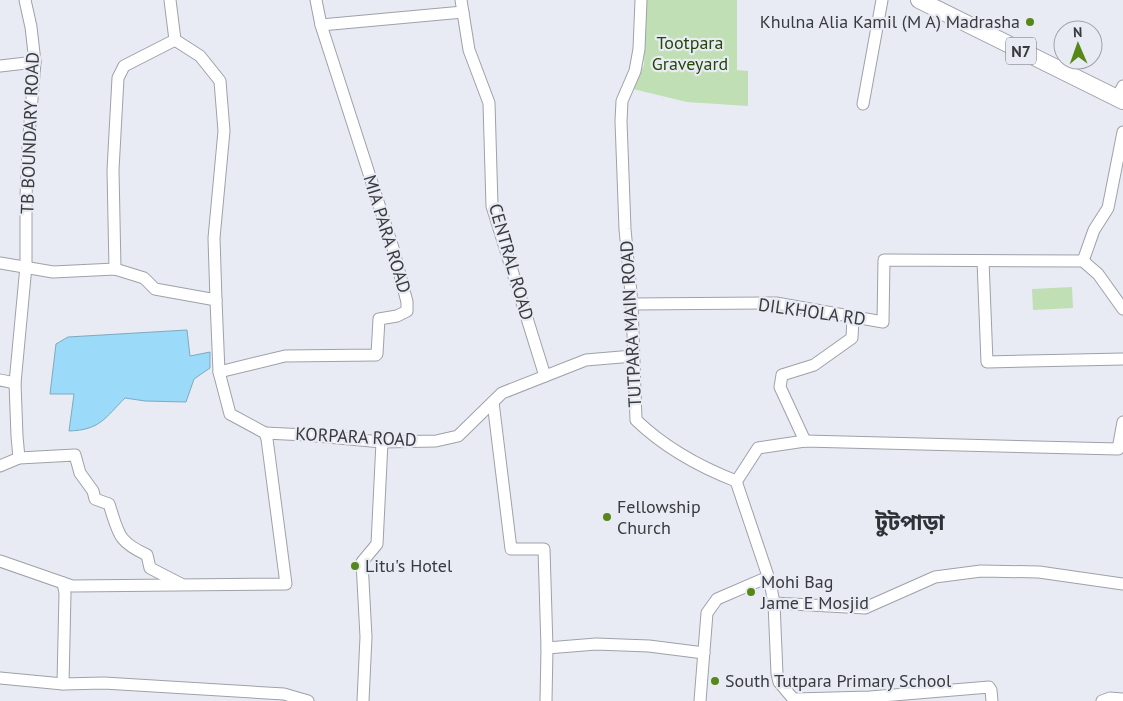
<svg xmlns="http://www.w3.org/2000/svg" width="1123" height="701" font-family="'PT Sans','Noto Sans Bengali',sans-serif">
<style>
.green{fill:#c1dfb4}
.water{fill:#9bdaf8;stroke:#7daac0}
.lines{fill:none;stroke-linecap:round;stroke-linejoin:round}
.minor-casing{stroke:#9ea1a8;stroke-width:13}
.highway-casing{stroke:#9ea1a8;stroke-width:18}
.minor{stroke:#fff;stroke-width:11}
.highway{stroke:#fff;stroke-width:16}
.poi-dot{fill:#578719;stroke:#e8ebf3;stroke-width:2}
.labels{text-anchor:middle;stroke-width:4.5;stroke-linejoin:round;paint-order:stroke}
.shield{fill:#e8ebf3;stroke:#6d6f74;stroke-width:1}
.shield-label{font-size:16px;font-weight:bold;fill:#383a3d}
.poi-label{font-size:18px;fill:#383a3d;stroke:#e8ebf3;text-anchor:start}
.park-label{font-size:18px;fill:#224807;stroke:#e8ebf3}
.street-label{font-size:18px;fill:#383a3d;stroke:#e8ebf3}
.district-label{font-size:22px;font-weight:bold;fill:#2f3237;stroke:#e8ebf3}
</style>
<rect width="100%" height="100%" fill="#e8ebf3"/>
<g class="green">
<polygon points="646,0 737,0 737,70 748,71 748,106 687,102 633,89 644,65"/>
<polygon points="1072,287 1073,308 1033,310 1032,289"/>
</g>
<path class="water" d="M187,330L190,356L210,352V368L194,379L186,402L145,401L125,398C105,418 100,430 69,431L74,394H50L56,344L68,337Z"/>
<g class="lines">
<defs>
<g id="minor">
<polyline points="461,0 469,50 489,103 492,206 545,376"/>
<path d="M641,0L639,49L635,71L622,101L621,121L625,229L632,304L636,420C663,446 700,467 736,481L770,582L774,603L777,674L779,682L795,701"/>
<polyline points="321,25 463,12"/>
<polyline points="0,66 35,62"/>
<polyline points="1123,86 1120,92 1123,100"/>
<polyline points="863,104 882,0"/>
<polyline points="983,261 987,362 1123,359"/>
<polyline points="1083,261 1094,230 1108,208 1123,132"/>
<polyline points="1083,261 1098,274 1123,309"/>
<polyline points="0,263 53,272 115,269 144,278 155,289 216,300"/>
<polyline points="115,269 113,170 118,78 124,66 175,40 170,0"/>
<polyline points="632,304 776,303 883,322 884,260 1083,261"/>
<polyline points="219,372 285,356 376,355 377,354 379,319 397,316 407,311 407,302 393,248 321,25 316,0"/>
<polyline points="0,380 15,383"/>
<polyline points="493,402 511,549 544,549 547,648 546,701"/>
<polyline points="265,433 306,435 382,442 436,441 458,436 502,393 586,360 633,356"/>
<polyline points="805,441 780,387 782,375 814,365 852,338 853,317"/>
<polyline points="19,458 17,436 15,383 26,266 26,197 28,148 35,62 31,27 25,0"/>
<path d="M0,466L19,458L75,455L80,473L93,491L95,499L109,504C119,534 117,541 147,555L150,568L181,584"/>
<polyline points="736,482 758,448 805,441 1118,449 1123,422"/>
<polyline points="0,561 72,586 286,584 267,439 265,433 230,414 219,372 216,300 214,238 224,131 220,81 200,56 175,40"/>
<polyline points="774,603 865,608 935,577 981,571 1039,572 1123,584"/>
<polyline points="547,648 596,644 649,646 704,653"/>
<polyline points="0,678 63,684 104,683 284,694 308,701"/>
<polyline points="63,684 65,593 63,583"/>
<polyline points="795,699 870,697 989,687 991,690 992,701"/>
<polyline points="363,701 366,637 362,562 377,544 382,442"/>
<polyline points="700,701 707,613 717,599 768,577"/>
<polyline points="1102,701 1110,698 1123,699"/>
</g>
<polyline id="highway" points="919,0 1123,101"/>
</defs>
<use href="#minor" class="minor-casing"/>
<use href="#highway" class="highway-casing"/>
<use href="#minor" class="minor"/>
<use href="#highway" class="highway"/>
</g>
<g class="poi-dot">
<circle cx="1030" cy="22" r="5"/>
<circle cx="607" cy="517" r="5"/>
<circle cx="355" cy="566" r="5"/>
<circle cx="751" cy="592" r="5"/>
<circle cx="715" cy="681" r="5"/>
</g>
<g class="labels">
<rect class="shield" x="1006" y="37.5" width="30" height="27" rx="4"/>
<g class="shield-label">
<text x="1021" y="57">N7</text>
</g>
<g class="poi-label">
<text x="1020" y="28" text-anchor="end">Khulna Alia Kamil (M A) Madrasha</text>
<text x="617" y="513">Fellowship<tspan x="617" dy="21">Church</tspan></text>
<text x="365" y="572">Litu's Hotel</text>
<text x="761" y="588">Mohi Bag<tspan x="761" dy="21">Jame E Mosjid</tspan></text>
<text x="725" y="687">South Tutpara Primary School</text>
</g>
<g class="park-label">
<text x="690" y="49">Tootpara<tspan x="690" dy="21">Graveyard</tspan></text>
</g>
<g class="street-label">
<text transform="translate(30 133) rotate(-88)" y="6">TB BOUNDARY ROAD</text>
<text transform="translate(387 234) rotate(73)" y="6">MIA PARA ROAD</text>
<text transform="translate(511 262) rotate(74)" y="6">CENTRAL ROAD</text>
<text transform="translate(812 312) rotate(8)" y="6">DILKHOLA RD</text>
<text transform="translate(631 324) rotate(-93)" y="6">TUTPARA MAIN ROAD</text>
<text transform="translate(356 437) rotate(3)" y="6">KORPARA ROAD</text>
</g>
<g class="district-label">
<text x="910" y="530">টুটপাড়া</text>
</g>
</g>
<g transform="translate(1078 45) rotate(358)"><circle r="24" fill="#e8ebf3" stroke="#a2a4aa"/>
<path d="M0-4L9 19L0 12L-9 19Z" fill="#578719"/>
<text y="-8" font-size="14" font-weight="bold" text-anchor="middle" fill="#383a3d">N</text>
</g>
</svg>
